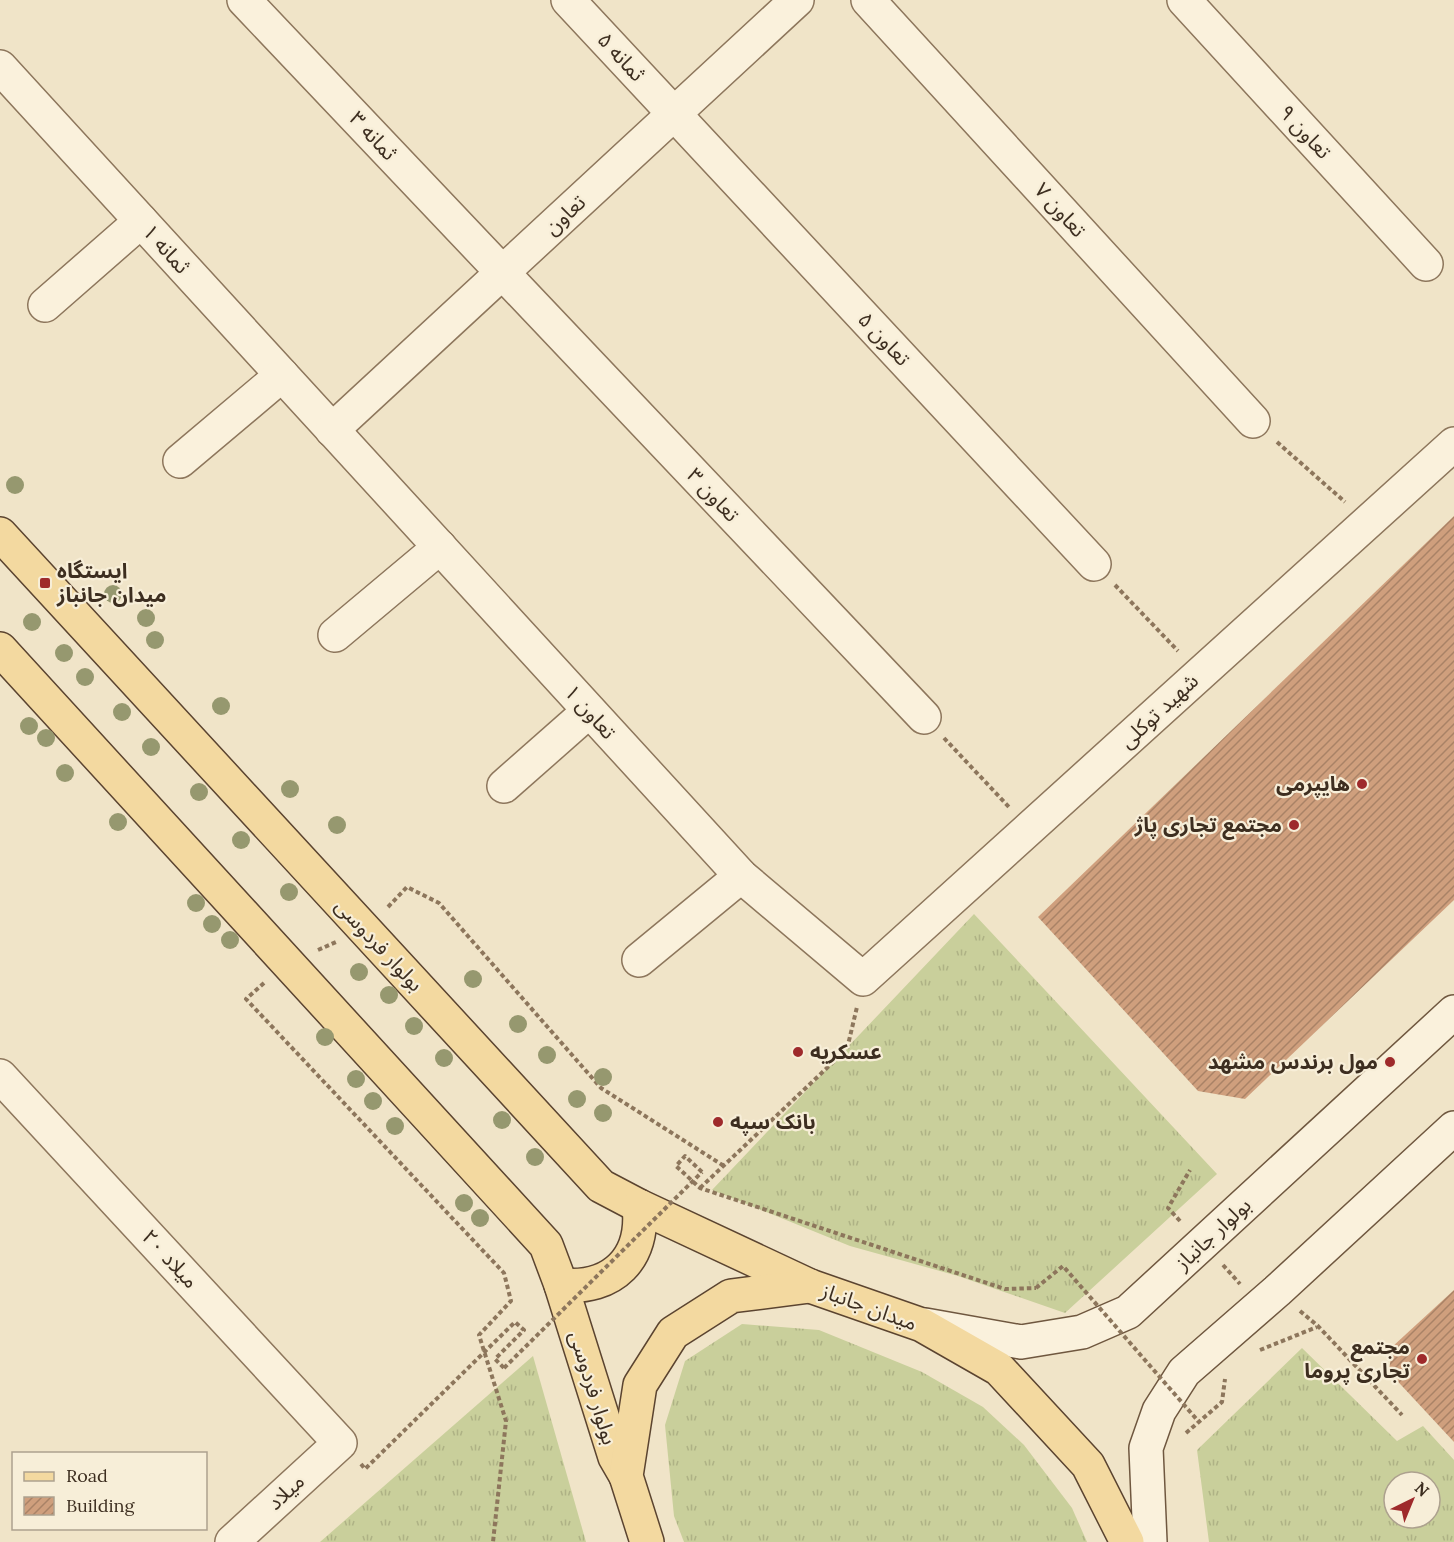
<svg xmlns="http://www.w3.org/2000/svg" width="1454" height="1542" font-family="Lora,'Noto Sans Arabic',serif">
<style>
.grass{fill:url(#grass-tufts);fill-rule:evenodd}
.building{fill:url(#building-hatch)}
.lines{fill:none;stroke-linecap:round;stroke-linejoin:round}
.minor-casing{stroke:#8d765c;stroke-width:36}
.secondary-casing{stroke:#6f573f;stroke-width:36}
.primary-casing{stroke:#5b4430;stroke-width:36}
.path{stroke:#8d765c;stroke-width:4;stroke-dasharray:4.5 3;stroke-linecap:butt}
.minor{stroke:#faf1dc;stroke-width:33}
.secondary{stroke:#faf1dc;stroke-width:33}
.primary{stroke:#f3d9a0;stroke-width:33}
.path-bridge{stroke:#8d765c;stroke-width:4;stroke-dasharray:4.5 3;stroke-linecap:butt}
.tree{fill:#96986f}
.poi-dot{fill:#9e2a2b;stroke:#f7eed8;stroke-width:2}
.labels{text-anchor:middle;stroke-width:4.5;stroke-linejoin:round;paint-order:stroke}
.street-label{font-size:21px;fill:#3d2e20;stroke:#f7eed8}
.poi-label{font-size:21px;font-weight:bold;fill:#3d2e20;stroke:#f7eed8;text-anchor:end}
</style>
<defs>
<pattern id="grass-tufts" width="24" height="20" patternUnits="userSpaceOnUse" patternTransform="scale(1.5)"><rect width="24" height="20" fill="#c9cf9b"/><path d="M3 7l-1-3M5 7V3M7 7l1-3M15 17l-1-3M17 17v-4M19 17l1-3" fill="none" stroke="#aeb285"/></pattern>
<pattern id="building-hatch" width="6" height="6" patternUnits="userSpaceOnUse" patternTransform="scale(1.5)"><rect width="6" height="6" fill="#cf9f7d"/><path d="M-1 1l2-2M0 6l6-6M5 7l2-2" fill="none" stroke="#a98266"/></pattern>
</defs>
<rect width="100%" height="100%" fill="#f0e4c8"/>
<g class="grass">
<polygon points="974,914 1217,1174 1065,1313 958,1276 850,1246 712,1190"/>
<polygon points="742,1324 819,1330 922,1372 983,1407 1024,1445 1072,1508 1087,1542 684,1542 674,1516 665,1425 685,1361"/>
<path d="M1302,1348L1397,1441L1423,1426L1454,1460V1542H1209L1197,1450ZM1394,1482H1430V1518H1394Z"/>
<polygon points="533,1356 586,1542 320,1542"/>
</g>
<g class="building">
<polygon points="1454,516 1454,900 1245,1099 1198,1091 1038,917"/>
<polygon points="1454,1290 1454,1442 1389,1372 1392,1347"/>
</g>
<g class="lines">
<defs>
<g id="minor">
<polyline points="244,0 924,717"/>
<polyline points="568,0 1094,564"/>
<polyline points="868,0 1253,421"/>
<polyline points="1184,0 1426,264"/>
<polyline points="0,67 741,876 863,979 1454,444"/>
<polyline points="45,305 141,221"/>
<polyline points="332,430 797,0"/>
<polyline points="180,461 282,375"/>
<polyline points="335,635 440,547"/>
<polyline points="504,786 589,711"/>
<polyline points="639,960 741,876"/>
<polyline points="0,1076 340,1443 232,1542"/>
</g>
<g id="secondary">
<polyline points="925,1325 1021,1342 1082,1332 1128,1312 1454,1012"/>
<polyline points="1150,1542 1146,1448 1159,1411 1184,1372 1277,1291 1454,1128"/>
</g>
<g id="primary">
<polyline points="0,534 601,1186 639,1206 810,1286 922,1325 999,1369 1088,1465 1127,1542"/>
<polyline points="0,649 546,1245 561,1285 615,1457 626,1476"/>
<path d="M561,1285C613,1290 645,1258 639,1206"/>
<polyline points="647,1542 626,1476 640,1385 673,1333 731,1296 810,1286"/>
</g>
</defs>
<use href="#minor" class="minor-casing"/>
<use href="#secondary" class="secondary-casing"/>
<use href="#primary" class="primary-casing"/>
<g class="path">
<polyline points="1277,442 1345,502"/>
<polyline points="1115,585 1178,651"/>
<polyline points="944,738 1009,807"/>
<polyline points="388,907 407,887 439,903 601,1088 724,1166"/>
<polyline points="318,950 336,942"/>
<polyline points="264,983 246,999 504,1273 511,1301 479,1335 506,1421 493,1542"/>
<polyline points="702,1172 685,1156 676,1166 700,1188 1005,1289 1036,1288"/>
<polyline points="700,1188 847,1049 857,1007"/>
<polyline points="1180,1221 1168,1208 1190,1170"/>
<polyline points="1223,1265 1240,1284"/>
<polyline points="1300,1311 1318,1326 1402,1415"/>
<polyline points="1260,1350 1317,1327"/>
<polyline points="1186,1433 1222,1402 1225,1379"/>
<polyline points="361,1464 365,1469 515,1322 524,1330 495,1359 504,1368"/>
</g>
<use href="#minor" class="minor"/>
<use href="#secondary" class="secondary"/>
<use href="#primary" class="primary"/>
<g class="path-bridge">
<polyline points="1036,1288 1063,1266 1199,1422"/>
<polyline points="504,1368 702,1172"/>
</g>
</g>
<g class="tree">
<circle cx="15" cy="485" r="9"/>
<circle cx="113" cy="594" r="9"/>
<circle cx="146" cy="618" r="9"/>
<circle cx="32" cy="622" r="9"/>
<circle cx="155" cy="640" r="9"/>
<circle cx="64" cy="653" r="9"/>
<circle cx="85" cy="677" r="9"/>
<circle cx="221" cy="706" r="9"/>
<circle cx="122" cy="712" r="9"/>
<circle cx="29" cy="726" r="9"/>
<circle cx="46" cy="738" r="9"/>
<circle cx="151" cy="747" r="9"/>
<circle cx="65" cy="773" r="9"/>
<circle cx="290" cy="789" r="9"/>
<circle cx="199" cy="792" r="9"/>
<circle cx="118" cy="822" r="9"/>
<circle cx="337" cy="825" r="9"/>
<circle cx="241" cy="840" r="9"/>
<circle cx="289" cy="892" r="9"/>
<circle cx="196" cy="903" r="9"/>
<circle cx="212" cy="924" r="9"/>
<circle cx="230" cy="940" r="9"/>
<circle cx="359" cy="972" r="9"/>
<circle cx="473" cy="979" r="9"/>
<circle cx="389" cy="995" r="9"/>
<circle cx="518" cy="1024" r="9"/>
<circle cx="414" cy="1026" r="9"/>
<circle cx="325" cy="1037" r="9"/>
<circle cx="547" cy="1055" r="9"/>
<circle cx="444" cy="1058" r="9"/>
<circle cx="603" cy="1077" r="9"/>
<circle cx="356" cy="1079" r="9"/>
<circle cx="577" cy="1099" r="9"/>
<circle cx="373" cy="1101" r="9"/>
<circle cx="603" cy="1113" r="9"/>
<circle cx="502" cy="1120" r="9"/>
<circle cx="395" cy="1126" r="9"/>
<circle cx="535" cy="1157" r="9"/>
<circle cx="464" cy="1203" r="9"/>
<circle cx="480" cy="1218" r="9"/>
</g>
<g class="poi-dot">
<rect x="39" y="577" width="12" height="12" rx="3"/>
<circle cx="1362" cy="784" r="6"/>
<circle cx="1294" cy="825" r="6"/>
<circle cx="798" cy="1052" r="6"/>
<circle cx="1390" cy="1062" r="6"/>
<circle cx="718" cy="1122" r="6"/>
<circle cx="1422" cy="1359" r="6"/>
</g>
<g class="labels">
<g class="street-label">
<text transform="translate(621 57) rotate(47)" y="7">ثمانه ۵</text>
<text transform="translate(1305 132) rotate(47)" y="7">تعاون ۹</text>
<text transform="translate(373 136) rotate(47)" y="7">ثمانه ۳</text>
<text transform="translate(1060 210) rotate(48)" y="7">تعاون ۷</text>
<text transform="translate(565 215) rotate(-43)" y="7">تعاون</text>
<text transform="translate(166 249) rotate(48)" y="7">ثمانه ۱</text>
<text transform="translate(884 339) rotate(47)" y="7">تعاون ۵</text>
<text transform="translate(713 495) rotate(47)" y="7">تعاون ۳</text>
<text transform="translate(1159 711) rotate(-43)" y="7">شهید توکلی</text>
<text transform="translate(590 712) rotate(48)" y="7">تعاون ۱</text>
<text transform="translate(379 945) rotate(47)" y="7">بولوار فردوسی</text>
<text transform="translate(1213 1234) rotate(-43)" y="7">بولوار جانباز</text>
<text transform="translate(170 1259) rotate(47)" y="7">میلاد ۲۰</text>
<text transform="translate(869 1307) rotate(20)" y="7">میدان جانباز</text>
<text transform="translate(593 1388) rotate(73)" y="7">بولوار فردوسی</text>
<text transform="translate(286 1492) rotate(-43)" y="7">میلاد</text>
</g>
<g class="poi-label">
<text x="57" y="578" text-anchor="start">ایستگاه<tspan x="57" dy="24">میدان جانباز</tspan></text>
<text x="1350" y="791">هایپرمی</text>
<text x="1282" y="832">مجتمع تجاری پاژ</text>
<text x="810" y="1059" text-anchor="start">عسکریه</text>
<text x="1378" y="1069">مول برندس مشهد</text>
<text x="730" y="1129" text-anchor="start">بانک سپه</text>
<text x="1410" y="1354">مجتمع<tspan x="1410" dy="24">تجاری پروما</tspan></text>
</g>
</g>
<rect x="12" y="1452" width="195" height="78" fill="#f7eed8" stroke="#ada18e" stroke-width="1.5"/>
<rect x="24" y="1472" width="30" height="9" fill="#f3d9a0" stroke="#ada18e" stroke-width="1.5"/>
<text x="66" y="1482" font-size="18" fill="#3d2e20">Road</text>
<rect x="24" y="1497" width="30" height="18" fill="url(#building-hatch)" stroke="#ada18e" stroke-width="1.5"/>
<text x="66" y="1512" font-size="18" fill="#3d2e20">Building</text>
<g transform="translate(1412 1500) rotate(43)"><circle r="28" fill="#f7eed8" stroke="#ada18e" stroke-width="1.5"/>
<path d="M0-4.5L10 22L0 15L-10 22Z" fill="#9e2a2b"/>
<text y="-9" font-size="16" font-weight="bold" text-anchor="middle" fill="#3d2e20">N</text>
</g>
</svg>
